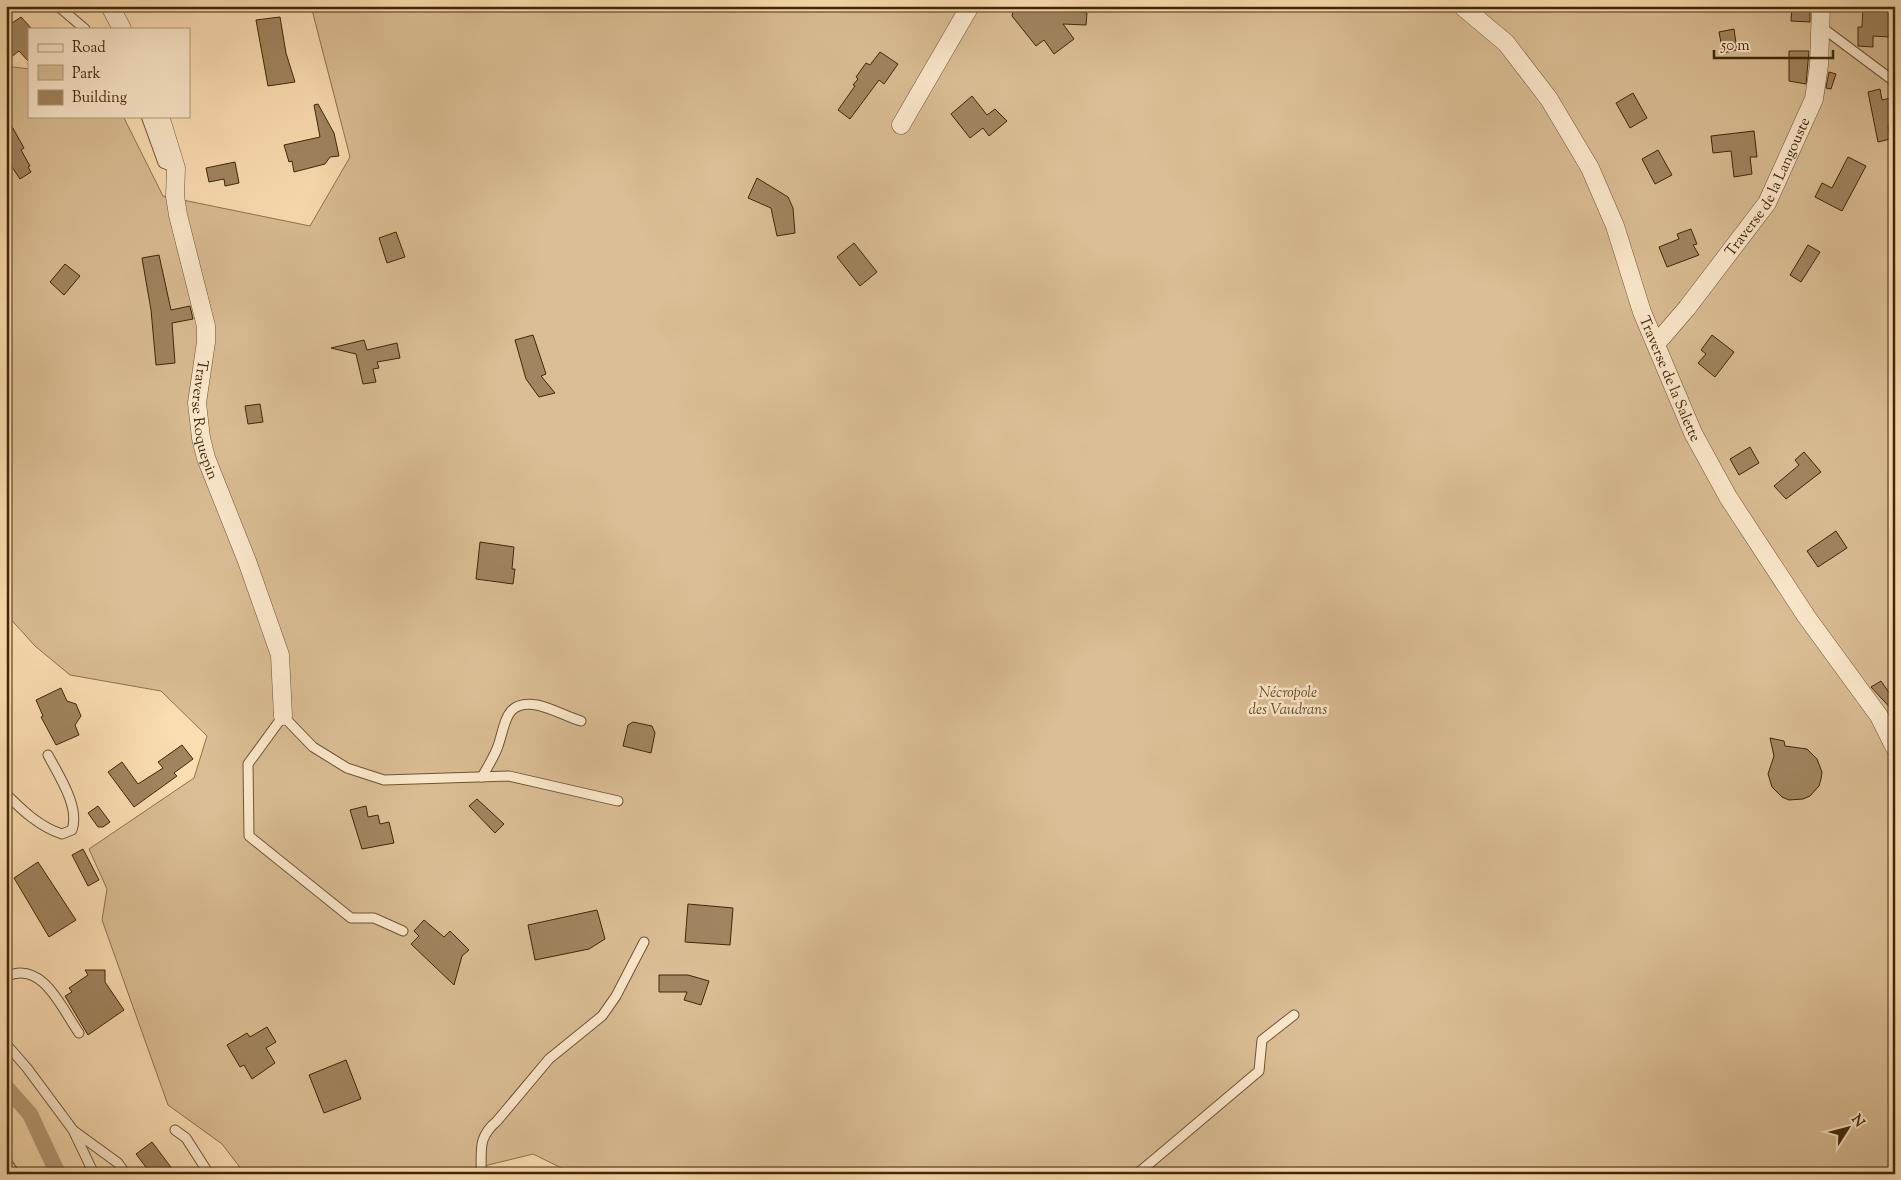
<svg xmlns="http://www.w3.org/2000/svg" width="1901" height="1180" font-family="'Sorts Mill Goudy',serif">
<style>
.green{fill:#dbbe95;stroke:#8e724e}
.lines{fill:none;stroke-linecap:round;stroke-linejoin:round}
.canal{stroke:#bb9f78;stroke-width:16}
.building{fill:#a18560;stroke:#402607}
.service-casing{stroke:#6f5432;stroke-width:11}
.minor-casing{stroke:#6f5432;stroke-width:19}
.service{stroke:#fce9cd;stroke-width:9}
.minor{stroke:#fce9cd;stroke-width:18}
.labels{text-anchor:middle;stroke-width:5;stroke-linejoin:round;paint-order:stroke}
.street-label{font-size:15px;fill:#402607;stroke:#fce9cd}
.park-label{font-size:15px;font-style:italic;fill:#674c2a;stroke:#fce9cd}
</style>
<rect width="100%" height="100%" fill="#fbddb2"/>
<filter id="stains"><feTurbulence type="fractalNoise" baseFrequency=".004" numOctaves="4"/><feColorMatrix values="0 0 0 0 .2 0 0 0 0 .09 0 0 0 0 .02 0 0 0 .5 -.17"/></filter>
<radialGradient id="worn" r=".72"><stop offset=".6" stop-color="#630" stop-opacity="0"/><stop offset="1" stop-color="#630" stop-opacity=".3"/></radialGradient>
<polygon class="green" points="311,6 1895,6 1895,1174 574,1174 533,1154 472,1169 471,1174 245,1174 222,1144 168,1105 102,920 107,889 89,849 194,778 207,736 161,691 70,675 35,646 6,614 6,66 29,69 29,116 123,116 163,196 310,226 350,157"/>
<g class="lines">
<polyline class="canal" points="6,1087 30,1114 58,1174"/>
</g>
<g class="building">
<polygon points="1014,6 1081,8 1080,12 1087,13 1086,25 1063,24 1074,39 1054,54 1044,40 1036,46 1012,16"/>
<polygon points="1792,6 1810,6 1810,22 1791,21"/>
<polygon points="1863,6 1895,6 1895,21 1890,21 1889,37 1873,36 1873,47 1858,46 1858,27 1862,27"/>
<polygon points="21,17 32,29 29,29 29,62 19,51 6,61 6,27"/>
<polygon points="280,17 286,53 295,82 268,86 256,20"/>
<polygon points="1734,29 1737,50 1723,53 1719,32"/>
<polygon points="1789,51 1809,51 1806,84 1789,81"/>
<polygon points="880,52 898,64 884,84 879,80 850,119 838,110 855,86 853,85 858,79 856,77 866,63 870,65"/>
<polygon points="1829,72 1836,74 1831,89 1826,88"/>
<polygon points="1880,89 1882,100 1895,97 1895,125 1888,126 1890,139 1878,142 1868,92"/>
<polygon points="1633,93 1647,118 1630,128 1616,103"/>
<polygon points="972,96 987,115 995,109 1007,121 989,136 983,128 970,138 951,114"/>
<polygon points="318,104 334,133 339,156 330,157 325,164 294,172 292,161 289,162 284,145 320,137 314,105"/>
<polygon points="6,116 24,148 21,150 30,166 28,167 31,172 20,179 6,158"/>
<polygon points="1754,131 1757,157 1750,157 1752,174 1734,177 1731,151 1713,153 1711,136"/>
<polygon points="1658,150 1672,175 1655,184 1642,159"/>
<polygon points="1848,157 1866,166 1842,211 1815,197 1822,183 1832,188"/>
<polygon points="235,162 239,183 225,186 224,179 209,182 206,168"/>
<polygon points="757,178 788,197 793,208 795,233 777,236 771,208 748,198"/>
<polygon points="1691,229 1697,244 1693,245 1699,255 1667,267 1659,247 1679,239 1677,234"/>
<polygon points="396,232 405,257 387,263 379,238"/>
<polygon points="854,243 877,272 860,286 837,257"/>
<polygon points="1808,245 1820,252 1801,282 1790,275"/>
<polygon points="159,255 171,310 190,306 193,319 172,323 175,363 156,365 151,310 142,258"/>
<polygon points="65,264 80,276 64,295 50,282"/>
<polygon points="533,335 546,374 541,376 555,393 539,397 526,379 515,340"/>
<polygon points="1712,335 1734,352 1715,377 1698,363 1706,354 1701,350"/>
<polygon points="364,340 367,350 397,343 400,358 377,362 379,368 373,369 376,382 363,384 356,354 331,348"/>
<polygon points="260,404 263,422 248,424 245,406"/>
<polygon points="1750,447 1759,463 1739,475 1730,459"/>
<polygon points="1804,452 1821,472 1786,499 1774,486 1799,465 1795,460"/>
<polygon points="1836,531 1847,548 1818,567 1807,551"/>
<polygon points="480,542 514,547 512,569 515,569 513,584 476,579"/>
<polygon points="1881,681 1895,701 1895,713 1871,687"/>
<polygon points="61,688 67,701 76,704 81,716 75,725 79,735 56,745 41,717 43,716 36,700"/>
<polygon points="633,722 652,726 655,733 651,753 623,746 628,725"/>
<polygon points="1770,738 1784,741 1785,746 1807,749 1817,759 1822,772 1821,779 1819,786 1810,796 1803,799 1789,800 1782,797 1772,787 1768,774 1774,756"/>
<polygon points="182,745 193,759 174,773 177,776 134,807 108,772 122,762 138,784 163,768 158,762"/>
<polygon points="477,799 504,824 495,833 469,806"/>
<polygon points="98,806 110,822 103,827 98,827 88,813"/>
<polygon points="366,806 368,817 378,815 380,824 389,822 394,843 362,849 350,810"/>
<polygon points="83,849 99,880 88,886 72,855"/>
<polygon points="38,862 76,920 49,937 14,878"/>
<polygon points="688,904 733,908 730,945 685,942"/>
<polygon points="597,910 605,939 589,949 535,960 528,925"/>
<polygon points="424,920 444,937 450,931 469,950 462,956 454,985 411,944 419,936 414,931"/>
<polygon points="85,970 105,970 105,982 124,1010 88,1035 65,996 72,992 69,988 88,975"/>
<polygon points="659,975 688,975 709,981 701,1005 684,1000 687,992 659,992"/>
<polygon points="267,1027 276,1042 266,1048 275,1063 252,1079 244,1065 240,1067 227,1045 247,1033 250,1037"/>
<polygon points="346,1060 361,1099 324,1113 309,1075"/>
<polygon points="152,1142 176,1174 151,1174 136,1154"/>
</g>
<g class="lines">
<defs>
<g id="service">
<polyline points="58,6 85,29"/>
<polyline points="1820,26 1895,82"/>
<polyline points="146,116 163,163 175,168"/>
<path d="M482,777C488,766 496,754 499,743C506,721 506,700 537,705C552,708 567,717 581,721"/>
<path d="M6,794C23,811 40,827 62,834L72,830C80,807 59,776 48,755"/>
<polyline points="403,931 374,918 351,918 249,836 248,764 283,716 313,747 347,768 384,780 509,776 618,801"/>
<path d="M6,977C42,958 63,1011 79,1033"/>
<polyline points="6,1044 27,1068 73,1130 94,1174"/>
<polyline points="175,1130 186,1138 209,1174"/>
<polyline points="74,1131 118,1163 126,1174"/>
<polyline points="6,1161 15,1174"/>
<path d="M481,1174C482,1150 477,1138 497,1121L549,1059L602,1016L616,996L644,942"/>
<polyline points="1137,1174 1259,1071 1262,1040 1294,1015"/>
</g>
<g id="minor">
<polyline points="110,6 122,29"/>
<path id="s1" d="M1462,6L1506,43L1549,99L1590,168L1615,226L1642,312L1693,433L1728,497L1806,616L1879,716L1895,748"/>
<path id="s2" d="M160,116L176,168L175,196L178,215L206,326V342L197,403L201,438L206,458L247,561L280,655L283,716"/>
<polyline points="901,125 970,6"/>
<path id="s3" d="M1656,344L1687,308L1767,203L1814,99L1819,65L1821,6"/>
</g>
</defs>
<use href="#service" class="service-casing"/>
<use href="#minor" class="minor-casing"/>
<use href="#service" class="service"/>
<use href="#minor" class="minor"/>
</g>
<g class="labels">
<g class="street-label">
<text dy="5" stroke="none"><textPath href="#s3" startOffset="194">Traverse de la Langouste</textPath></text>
<text dy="5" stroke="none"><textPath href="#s1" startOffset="434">Traverse de la Salette</textPath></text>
<text dy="5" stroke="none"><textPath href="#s2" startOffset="311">Traverse Roquepin</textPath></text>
</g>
<g class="park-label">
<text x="1288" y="697">Nécropole<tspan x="1288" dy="17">des Vaudrans</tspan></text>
</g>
</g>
<rect width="1901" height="1180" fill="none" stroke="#fbddb2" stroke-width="25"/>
<rect x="8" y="8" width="1886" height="1165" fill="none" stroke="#402607" stroke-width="2.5"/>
<rect x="12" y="12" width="1876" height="1155" fill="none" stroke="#402607"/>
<rect x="28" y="28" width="162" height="90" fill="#fce9cd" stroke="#b19b7e"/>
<rect x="38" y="44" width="25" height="8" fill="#fce9cd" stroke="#b19b7e"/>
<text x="72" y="52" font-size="15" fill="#402607">Road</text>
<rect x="38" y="65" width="25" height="15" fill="#dbbe95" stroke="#b19b7e"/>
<text x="72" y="78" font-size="15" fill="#402607">Park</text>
<rect x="38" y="90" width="25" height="15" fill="#a18560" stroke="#b19b7e"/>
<text x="72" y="102" font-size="15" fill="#402607">Building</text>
<g transform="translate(1848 1128) rotate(54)" stroke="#fce9cd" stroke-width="4" paint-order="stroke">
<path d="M0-4L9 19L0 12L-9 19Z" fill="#402607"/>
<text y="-8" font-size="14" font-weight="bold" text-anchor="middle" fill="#402607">N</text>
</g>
<path d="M1714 50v8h119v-8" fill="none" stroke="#402607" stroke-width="2.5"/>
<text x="1721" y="50" font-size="15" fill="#402607" stroke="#fce9cd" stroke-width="4" paint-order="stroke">50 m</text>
<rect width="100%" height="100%" filter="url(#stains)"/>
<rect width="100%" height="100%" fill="url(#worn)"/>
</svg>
